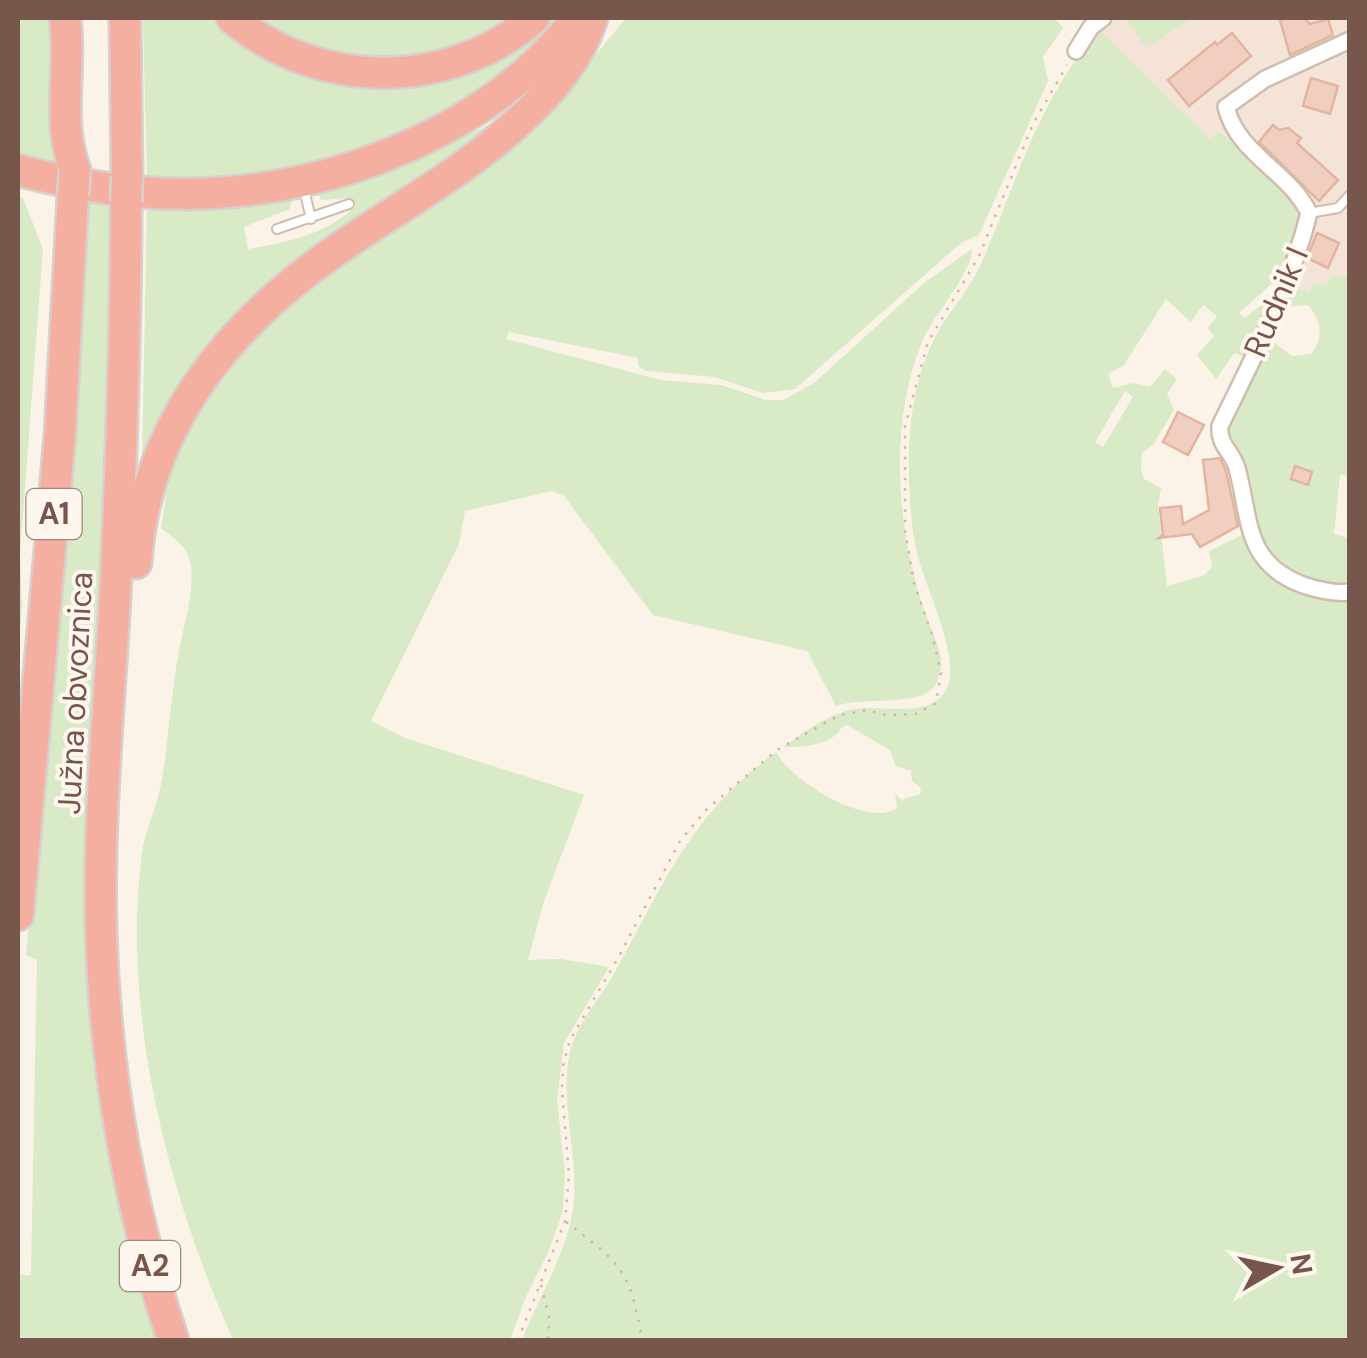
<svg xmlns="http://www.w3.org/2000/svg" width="1367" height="1358" font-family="'DM Sans',sans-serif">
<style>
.residential{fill:#f4e4d7}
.green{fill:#d8eac6;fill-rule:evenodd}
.building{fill:#f1cfc0;stroke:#e4b4a1;stroke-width:2.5}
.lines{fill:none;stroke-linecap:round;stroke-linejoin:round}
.lane-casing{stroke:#d1bcb0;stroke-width:12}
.street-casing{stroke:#d1bcb0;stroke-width:20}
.highway-casing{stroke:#d9d0cd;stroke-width:35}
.path{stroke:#d7b2a3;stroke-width:2.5;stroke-dasharray:2.5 8;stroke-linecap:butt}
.lane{stroke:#fff;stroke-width:8}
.street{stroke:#fff;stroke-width:15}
.highway{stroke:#f5afa0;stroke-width:30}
.highway-bridge-casing{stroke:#d9d0cd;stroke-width:35;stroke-linecap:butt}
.highway-bridge{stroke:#f5afa0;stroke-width:30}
.labels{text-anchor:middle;stroke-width:8;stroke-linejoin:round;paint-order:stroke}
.shield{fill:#fff7ef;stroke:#a0877d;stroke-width:2.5}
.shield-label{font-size:30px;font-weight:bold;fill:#77574c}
.street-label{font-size:32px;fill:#77574c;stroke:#fff7ef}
</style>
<rect width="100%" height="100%" fill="#fcf3e8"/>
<polygon class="residential" points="1094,18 1349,18 1350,142 1346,153 1350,157 1350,270 1346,277 1310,293 1277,279 1282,262 1290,263 1283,184 1238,149 1225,134 1218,131 1210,140 1099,30"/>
<g class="green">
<polygon points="18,18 57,18 60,90 55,169 18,160"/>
<polygon points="143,18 221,18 377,80 547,18 565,18 495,84 388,142 289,173 147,183"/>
<polygon points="245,18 521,18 427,61 339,59"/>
<path d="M626,18H1055L1063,28L1043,57L1048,81L979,235L961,243L795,389L763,393L715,377L646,371L638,366V358L509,332L506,339L661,380L721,385L766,400H783L814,383L924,283L972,249C972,274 933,315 922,342C907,379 900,421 900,461C899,509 908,558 922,604C927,620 936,637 940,654C942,663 941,675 936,684C924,708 862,696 836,706L807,651L653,615L564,496L552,491L465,511L459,544L371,721L405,738L584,795L543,904L528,960L560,959L609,967L564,1043L557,1099L565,1174L563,1211L548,1253L525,1299L510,1340H233C168,1193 121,1015 142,852C146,828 158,804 162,779C169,737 171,693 179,651C184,623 196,589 190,561C186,545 172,537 161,528L169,473L180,443L227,366L290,302L568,89Z"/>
<polygon points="1126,18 1192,18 1146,48"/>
<path d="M1099,30L1210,139L1218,131C1229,136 1234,145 1242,152C1264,170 1282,188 1301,209L1303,218L1291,263L1282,262L1277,279L1239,313L1245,318L1272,296L1274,300L1245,357L1234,353L1216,379L1197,355L1214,336L1208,328L1217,316L1203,305L1191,322L1166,299L1124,365L1108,374L1113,388L1133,383L1150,387L1165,369L1177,379L1167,394L1174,410L1153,445L1142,453L1141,470L1144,479L1161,488L1158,505L1167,586L1203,576L1212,567L1209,551L1244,534C1261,585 1303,584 1349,596V1340H522C537,1301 562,1261 571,1220C583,1164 558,1107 570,1052C577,1022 601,998 615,972C665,882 689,816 776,752C790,780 868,829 897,808L895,793L901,800L920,794L921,788L912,781L911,771L896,766L890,750L847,725L842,727C833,745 800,748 783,747C804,732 824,717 849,710C878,702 931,722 947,688C961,659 926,588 918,557C913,538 911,517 910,497C906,442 911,377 940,328C953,306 971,287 981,264C1018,179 1037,102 1099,30ZM1125,391L1133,397L1103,447L1095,442Z"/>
<path d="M506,115L484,136L250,301C202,347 163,400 142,463L147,203L293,196L290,209L244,227L248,249C288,242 324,235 355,207V202L350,198L321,200L316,187C382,167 447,150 506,115Z"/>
<polygon points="18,196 23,198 43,249 20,554 22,608 18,652"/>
<polygon points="86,201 116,206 91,872 162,1340 18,1340 18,1275 31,1275 37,960 26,955 64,553"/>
<path d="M1349,271V476L1340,475L1334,534L1349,538V588C1317,590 1280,574 1261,548C1250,533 1229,449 1225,429L1270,339L1292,356L1311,354C1324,338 1322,321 1308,305L1284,307L1292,286L1310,293L1314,283L1326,286L1333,275L1346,277Z"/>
</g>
<g class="building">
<polygon points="1289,18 1304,18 1310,24 1328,19 1333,35 1290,55 1280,20"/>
<polygon points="1232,33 1251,56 1189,106 1168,80 1215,42 1217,45"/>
<polygon points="1311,78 1338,86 1330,114 1303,106"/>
<polygon points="1273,125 1279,130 1288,128 1301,138 1297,143 1338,180 1319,201 1259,142"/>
<polygon points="1317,233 1339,243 1328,268 1307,258"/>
<polygon points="1178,412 1204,425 1188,455 1163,442"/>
<polygon points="1220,458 1226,471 1238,526 1200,547 1192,534 1159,538 1163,535 1160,508 1181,506 1183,524 1209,510 1203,460"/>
<polygon points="1295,466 1312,472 1308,485 1291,479"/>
</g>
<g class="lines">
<defs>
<g id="lane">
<polyline points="304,189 311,219"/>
<polyline points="1309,213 1338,208 1350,195"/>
<polyline points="277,229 349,204"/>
</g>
<g id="street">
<path d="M1350,40L1265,79L1226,107C1238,155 1289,171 1309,213C1290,289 1254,356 1220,426C1218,445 1232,451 1237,468C1251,520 1244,563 1303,585C1318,590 1334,594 1350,592"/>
<polyline points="1076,51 1091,27 1103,18"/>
</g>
<g id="highway">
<path d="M65,18C72,68 56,120 75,170"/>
<polyline points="125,18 127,177"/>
<path d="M232,18C318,90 448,92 534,18"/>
<path d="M18,170C81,187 149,197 215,193C348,185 495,126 577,18"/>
<path d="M126,202C126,334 121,465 115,597C109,708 98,819 101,931C105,1070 129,1208 173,1340"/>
<path d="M136,563C145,426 228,324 338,249C390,213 446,182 495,142C535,109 577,68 592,18"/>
<polyline points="18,915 60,435 73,195"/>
</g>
</defs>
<use href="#lane" class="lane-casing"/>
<use href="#street" class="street-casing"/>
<use href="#highway" class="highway-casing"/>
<g class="path">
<polyline points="1349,783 1350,783"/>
<path d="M566,1222C622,1264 630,1270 642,1340"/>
<polyline points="541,1285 549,1317 548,1340"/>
<polyline points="518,1340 565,1221 569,1175 562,1090 563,1066 570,1040 618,958 680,841 707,809 777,750 814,729 840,715 867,710 886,715 915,714 936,703 941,673 933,638 914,583 905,530 905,426 928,342 979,256 1033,124 1067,65"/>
</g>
<use href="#lane" class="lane"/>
<use href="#street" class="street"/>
<use href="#highway" class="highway"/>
<defs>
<g id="highway-bridge">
<polyline points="73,195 75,170"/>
<polyline points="126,202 127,177"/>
</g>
</defs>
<use href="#highway-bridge" class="highway-bridge-casing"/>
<use href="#highway-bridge" class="highway-bridge"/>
</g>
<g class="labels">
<g class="shield">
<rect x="26.5" y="489" width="55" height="50" rx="8"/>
<rect x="120" y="1241" width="60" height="50" rx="8"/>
</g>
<g class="shield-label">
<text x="54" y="524">A1</text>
<text x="150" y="1276">A2</text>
</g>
<g class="street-label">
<text transform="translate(1276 302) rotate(-67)" y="11">Rudnik I</text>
<text transform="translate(75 693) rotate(-87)" y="11">Južna obvoznica</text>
</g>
</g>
<rect width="1367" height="1358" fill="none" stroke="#77574c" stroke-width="40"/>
<g transform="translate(1277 1268) rotate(81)" stroke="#fff7ef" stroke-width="8" paint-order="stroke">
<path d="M0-8L18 38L0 25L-18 38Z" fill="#77574c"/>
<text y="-15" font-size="28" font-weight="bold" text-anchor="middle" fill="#77574c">N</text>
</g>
</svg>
